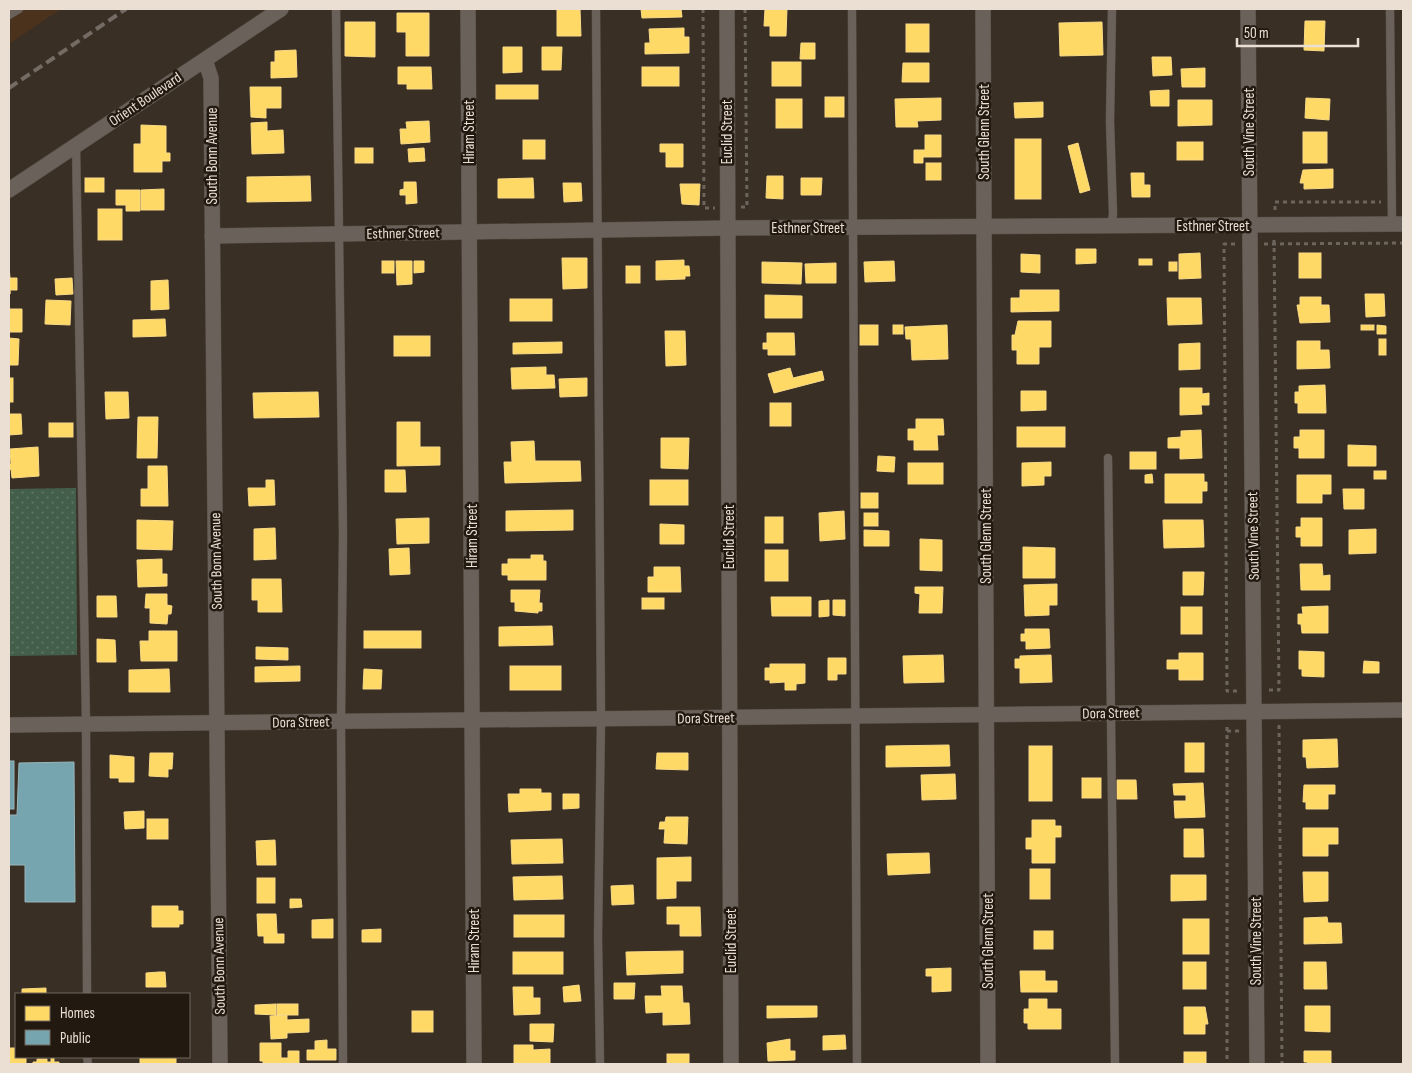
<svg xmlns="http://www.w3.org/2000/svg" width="1412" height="1073" font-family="'Sofia Sans Condensed',sans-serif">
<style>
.built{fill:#4a321c}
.grass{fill:url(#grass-dots)}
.homes{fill:#ffd966;stroke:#f9da86}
.public{fill:#76a5af;stroke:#99b6ba}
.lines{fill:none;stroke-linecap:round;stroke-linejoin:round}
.lane-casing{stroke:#544b42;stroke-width:9}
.street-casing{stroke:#544b42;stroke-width:16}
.path{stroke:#6c655e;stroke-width:3;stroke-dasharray:4 4;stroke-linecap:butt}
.lane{stroke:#6a625a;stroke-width:8}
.street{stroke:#6a625a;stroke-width:15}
.rail{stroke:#746b64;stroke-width:4;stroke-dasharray:10 5;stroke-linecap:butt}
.labels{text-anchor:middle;stroke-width:5;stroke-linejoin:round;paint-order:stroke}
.street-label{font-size:15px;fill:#ebded2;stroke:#221911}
</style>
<defs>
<pattern id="grass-dots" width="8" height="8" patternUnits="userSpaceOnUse" patternTransform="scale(1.25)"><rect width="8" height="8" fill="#435f4b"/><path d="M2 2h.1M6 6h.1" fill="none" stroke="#5e7664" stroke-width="1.8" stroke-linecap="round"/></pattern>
</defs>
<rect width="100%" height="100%" fill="#3a2f24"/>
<polygon class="built" points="9,9 61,9 9,44"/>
<polygon class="grass" points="76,488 77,655 9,656 9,489"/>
<g class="homes">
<polygon points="557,9 580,9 581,36 557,36"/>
<polygon points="641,9 681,9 682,17 642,18"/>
<polygon points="765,9 787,9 786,36 770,36 770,26 764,26"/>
<polygon points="397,13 429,13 429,56 406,56 406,32 397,32"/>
<polygon points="1305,21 1325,21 1324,51 1304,50"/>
<polygon points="345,22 375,22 375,57 345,56"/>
<polygon points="1102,22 1103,55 1060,56 1059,23"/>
<rect x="906" y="24" width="23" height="28"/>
<polygon points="684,28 684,37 689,37 689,53 645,54 645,43 650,43 649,29"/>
<polygon points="801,43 815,43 815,59 800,59"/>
<polygon points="503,47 522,47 522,72 503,73"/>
<polygon points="542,47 562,47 561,70 542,70"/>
<polygon points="296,50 297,77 271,78 271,62 275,62 275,51"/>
<polygon points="1152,57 1171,57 1172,75 1153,76"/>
<rect x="772" y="62" width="29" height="24"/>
<polygon points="903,63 929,63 929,82 902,82"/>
<polygon points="398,67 431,67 432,89 407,89 407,84 398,84"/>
<rect x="642" y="67" width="37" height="19"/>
<polygon points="1205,68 1205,87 1182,87 1181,69"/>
<rect x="496" y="85" width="42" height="14"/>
<polygon points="250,87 281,87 281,108 266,108 266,118 251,117"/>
<polygon points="1169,90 1169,106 1151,106 1150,91"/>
<rect x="825" y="97" width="19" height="20"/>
<polygon points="941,98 941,120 917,121 918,127 896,127 895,99"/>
<polygon points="1306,98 1330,99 1329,120 1305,118"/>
<rect x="776" y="99" width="26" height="29"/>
<polygon points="1178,100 1212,100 1212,125 1178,126"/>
<polygon points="1043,102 1043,117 1015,118 1014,103"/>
<polygon points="429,121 430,142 401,144 400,129 407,129 406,122"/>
<polygon points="267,122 267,131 283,130 284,153 252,154 251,123"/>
<polygon points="141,125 166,126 166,153 170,153 170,161 162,161 162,172 134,172 134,144 141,144"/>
<rect x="1303" y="132" width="24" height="31"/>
<polygon points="925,135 941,135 941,157 923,157 923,163 914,163 914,150 925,150"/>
<rect x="1015" y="139" width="26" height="60"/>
<rect x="523" y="140" width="22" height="19"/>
<rect x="1177" y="142" width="26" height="18"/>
<polygon points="1078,143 1090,190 1080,193 1068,146"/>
<polygon points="660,144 683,144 683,167 666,167 666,152 660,152"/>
<rect x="355" y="148" width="18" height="15"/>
<polygon points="424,148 425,161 409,162 408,149"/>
<rect x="926" y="163" width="15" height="17"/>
<polygon points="1333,169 1333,188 1304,189 1304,183 1300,183 1303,170"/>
<polygon points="1131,173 1144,173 1144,185 1150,185 1150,197 1132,197"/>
<polygon points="310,176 311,201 247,202 247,177"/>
<polygon points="767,176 783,176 783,199 766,198"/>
<rect x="85" y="178" width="19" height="14"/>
<polygon points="533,178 534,198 498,198 498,179"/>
<polygon points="801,178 822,178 821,195 801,195"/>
<polygon points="404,182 416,182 417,203 406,204 406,195 400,195 400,190 404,189"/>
<polygon points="563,183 581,183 582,201 564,202"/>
<polygon points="680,184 700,184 699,205 682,204"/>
<polygon points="164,189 164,210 141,210 141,190"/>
<polygon points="116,190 140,190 140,211 126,211 126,205 116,205"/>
<rect x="98" y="209" width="24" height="31"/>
<polygon points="1076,249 1096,249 1096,263 1076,264"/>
<polygon points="1200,253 1201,278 1179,279 1179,254"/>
<rect x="1299" y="253" width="22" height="25"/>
<polygon points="1021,254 1040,255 1040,273 1021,272"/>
<polygon points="562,258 587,258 587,288 563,289"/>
<rect x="1139" y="259" width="13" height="6"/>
<polygon points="684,260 684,266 689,266 690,276 685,276 685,279 656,280 656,261"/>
<rect x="382" y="261" width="12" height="12"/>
<polygon points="396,261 412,261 412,284 397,285"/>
<polygon points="414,261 424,261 424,272 414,273"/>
<polygon points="894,261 895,281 865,282 864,262"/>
<polygon points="762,262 802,263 801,284 762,283"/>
<rect x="1169" y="262" width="8" height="9"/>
<polygon points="836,263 836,283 806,283 805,264"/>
<polygon points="9,266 10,278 17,278 17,290 10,290 10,294"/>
<rect x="626" y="266" width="14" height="17"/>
<polygon points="72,278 73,294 56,295 55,279"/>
<polygon points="168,280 169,309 151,310 151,281"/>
<polygon points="1020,290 1059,290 1059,311 1011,312 1011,298 1020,298"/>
<polygon points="1365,294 1384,294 1385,316 1366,317"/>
<polygon points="765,295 802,296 802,318 765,318"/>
<polygon points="1300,297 1321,297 1321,305 1329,305 1330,322 1300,323 1297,305 1300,305"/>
<polygon points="1167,298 1201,298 1202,324 1168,325"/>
<rect x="510" y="299" width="42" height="22"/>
<polygon points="46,300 71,301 70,325 45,324"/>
<polygon points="9,305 9,309 22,309 22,332 9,332"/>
<polygon points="165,319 166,336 133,337 133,320"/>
<polygon points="1018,321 1051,321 1051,347 1039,347 1039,364 1017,364 1017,350 1012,350 1012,335 1015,335"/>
<rect x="860" y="325" width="18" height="20"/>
<rect x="893" y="325" width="10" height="9"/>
<polygon points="947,325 948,359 912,360 911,339 906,339 905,327"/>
<rect x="1361" y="325" width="13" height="5"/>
<polygon points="1377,325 1386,326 1386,334 1377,334"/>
<polygon points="665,331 685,331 686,365 666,366"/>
<polygon points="767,333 794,333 795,355 768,355 768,349 763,349 763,343 767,343"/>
<rect x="394" y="336" width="36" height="20"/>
<polygon points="9,338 19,339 18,365 9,365"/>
<rect x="1379" y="339" width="7" height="16"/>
<polygon points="1297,341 1320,341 1320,350 1329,350 1330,368 1297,369"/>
<polygon points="562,342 562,353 513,354 513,343"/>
<polygon points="1200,343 1200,369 1179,370 1179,344"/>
<polygon points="546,367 546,375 554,375 555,388 512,389 511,368"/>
<polygon points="790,368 793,378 822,371 824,380 774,393 768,374"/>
<rect x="9" y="378" width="4" height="24"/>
<polygon points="587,378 587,396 560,397 559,379"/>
<polygon points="1325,385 1326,413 1298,413 1298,403 1295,403 1295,392 1299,392 1299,386"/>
<polygon points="1180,388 1202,388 1202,394 1209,393 1209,405 1201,405 1202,414 1180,415"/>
<polygon points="1021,391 1046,391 1046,410 1021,411"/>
<polygon points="105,392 128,392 129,418 106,419"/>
<polygon points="318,392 319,417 254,418 253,393"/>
<rect x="770" y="403" width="21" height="23"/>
<polygon points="9,414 21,414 22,434 9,435"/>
<polygon points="138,417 158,417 157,458 137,458"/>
<polygon points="916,419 943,419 944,435 937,435 938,450 914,450 914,440 908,440 908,429 916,429"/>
<polygon points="397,422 420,422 420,447 440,447 440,465 397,466"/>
<rect x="49" y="423" width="24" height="14"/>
<rect x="1017" y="427" width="48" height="20"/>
<polygon points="1201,430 1202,458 1180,459 1180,448 1168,448 1168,438 1181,437 1181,431"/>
<polygon points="1300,430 1324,430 1324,458 1299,458 1299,448 1294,448 1294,437 1300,437"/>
<polygon points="661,438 689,438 688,469 661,468"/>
<polygon points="534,441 535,461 580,461 581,481 505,483 504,462 512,462 511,442"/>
<polygon points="1348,445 1376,446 1376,466 1348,466"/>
<polygon points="38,447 39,476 12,478 11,469 9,470 9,464 11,464 10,449"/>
<rect x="1130" y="452" width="26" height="17"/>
<polygon points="878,456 895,457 894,472 877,471"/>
<polygon points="1051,462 1051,476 1044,476 1044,485 1022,486 1022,463"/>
<rect x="908" y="463" width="35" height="21"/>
<polygon points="148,466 167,466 168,506 141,506 141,489 148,489"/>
<polygon points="385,470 405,470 406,492 385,492"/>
<rect x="1374" y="471" width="12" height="8"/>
<polygon points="1152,474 1153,483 1145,483 1145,475"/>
<polygon points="1165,474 1204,474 1204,482 1207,482 1207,491 1202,491 1202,503 1165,503"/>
<polygon points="1297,475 1331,475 1331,494 1322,494 1322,503 1297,503"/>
<polygon points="266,480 274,480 275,505 249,506 248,488 266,488"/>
<rect x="650" y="480" width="38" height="25"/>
<polygon points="1343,489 1364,489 1364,509 1344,509"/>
<rect x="861" y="493" width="17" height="15"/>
<polygon points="573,510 573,530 506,531 506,511"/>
<polygon points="844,511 845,539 820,541 819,513"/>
<rect x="864" y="513" width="14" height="13"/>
<rect x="765" y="517" width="18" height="26"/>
<polygon points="429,518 429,543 397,544 396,519"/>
<polygon points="1301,518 1322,518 1322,546 1301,546 1301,537 1296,537 1296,527 1301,527"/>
<polygon points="137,520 173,521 172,550 137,549"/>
<polygon points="1163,520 1203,520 1204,547 1164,548"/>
<polygon points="660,524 684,525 684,544 660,544"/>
<polygon points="275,528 276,559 254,560 254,529"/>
<polygon points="1376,529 1376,553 1349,554 1349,530"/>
<polygon points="864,530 889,531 889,546 864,546"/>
<polygon points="920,539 942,540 942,571 920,570"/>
<polygon points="1023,547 1055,548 1055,578 1023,578"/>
<polygon points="409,548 410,574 390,575 389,549"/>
<rect x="765" y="550" width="23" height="31"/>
<polygon points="531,555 543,555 543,561 546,561 546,580 508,580 508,575 502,575 502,564 508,564 508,559 531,559"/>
<polygon points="162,559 162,574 167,574 167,586 138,587 137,560"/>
<polygon points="1300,564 1322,564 1323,576 1330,575 1330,590 1301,590"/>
<polygon points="654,567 680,567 681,592 648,592 648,577 654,577"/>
<polygon points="1183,572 1204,572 1203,595 1183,595"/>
<polygon points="252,579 281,579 282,612 258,612 258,600 252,600"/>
<polygon points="1057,584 1057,605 1049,605 1049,615 1025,616 1024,585"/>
<polygon points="915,587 943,587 942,613 919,613 920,594 915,593"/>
<polygon points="511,590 540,590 539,603 542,603 542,611 538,611 538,613 515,611 515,602 511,602"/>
<polygon points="146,594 167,594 167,605 172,606 171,614 168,614 167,624 150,623 150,608 145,608"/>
<polygon points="97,596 116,596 117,617 97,617"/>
<polygon points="771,597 811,597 811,616 772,616"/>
<rect x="642" y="598" width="22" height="11"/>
<polygon points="829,600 829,616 819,617 819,601"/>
<polygon points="833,600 845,600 845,616 833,615"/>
<polygon points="1328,606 1328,633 1302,633 1301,624 1298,624 1298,614 1303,614 1302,607"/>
<rect x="1181" y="607" width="21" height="27"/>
<polygon points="552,626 553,645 499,646 499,627"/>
<polygon points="1025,629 1049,629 1050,648 1026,649 1026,641 1021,641 1021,634 1025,634"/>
<polygon points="149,631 177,631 177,661 141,661 140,641 149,641"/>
<rect x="364" y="631" width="57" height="17"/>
<polygon points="97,639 115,640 116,662 97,662"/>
<polygon points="256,647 288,648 288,660 256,659"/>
<polygon points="1299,651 1324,652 1324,677 1302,676 1302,669 1299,669"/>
<polygon points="1179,653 1203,653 1203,680 1179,680 1179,669 1167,669 1167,660 1179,660"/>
<polygon points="943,655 944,682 904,683 903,656"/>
<polygon points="1051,655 1052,682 1020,683 1020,668 1015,668 1015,659 1020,659 1020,656"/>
<polygon points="828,658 846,658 846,674 837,674 837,680 828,680"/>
<polygon points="1364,661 1379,662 1379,673 1363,673"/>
<polygon points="770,664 805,664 805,683 796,684 796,690 785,690 785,682 770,683 770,680 765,680 765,668 770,668"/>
<polygon points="300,666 300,681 255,682 255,667"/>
<rect x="510" y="666" width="51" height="24"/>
<polygon points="169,669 170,692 129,692 129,670"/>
<polygon points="364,669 382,670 381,689 363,689"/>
<polygon points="1337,739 1338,767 1307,768 1306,757 1303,757 1303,740"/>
<rect x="1185" y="743" width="19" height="29"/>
<polygon points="949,745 950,766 886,767 886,746"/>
<rect x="1029" y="746" width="23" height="55"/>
<polygon points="150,753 173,753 172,769 168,769 168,777 149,776"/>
<polygon points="657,753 688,753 688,770 656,769"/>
<polygon points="110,755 134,757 134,782 119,782 119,778 110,778"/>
<polygon points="955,774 956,799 922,800 921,775"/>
<rect x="1082" y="778" width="19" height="20"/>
<polygon points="1117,780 1136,780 1137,799 1117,799"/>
<polygon points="1203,783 1205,817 1175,818 1174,801 1186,801 1186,795 1174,795 1173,784"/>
<polygon points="1304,785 1335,785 1335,794 1328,794 1328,809 1306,809 1306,802 1303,802"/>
<polygon points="520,789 541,789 541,793 551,793 551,810 509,812 508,794 520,794"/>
<polygon points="563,794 579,794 579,808 563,809"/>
<polygon points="144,811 144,828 125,829 124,812"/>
<polygon points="666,817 688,817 687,844 664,843 665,829 659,829 660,822 665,822"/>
<rect x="147" y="819" width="21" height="20"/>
<polygon points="1032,820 1055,820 1055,826 1061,826 1061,837 1055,837 1055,863 1032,863 1032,849 1026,849 1026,838 1032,838"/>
<polygon points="1303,828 1338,828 1338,844 1328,844 1328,856 1303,856"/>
<polygon points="1184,829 1203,829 1204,857 1184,857"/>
<polygon points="562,839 563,863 512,864 511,840"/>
<polygon points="275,840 276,865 257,865 256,841"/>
<polygon points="929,853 930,873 888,875 887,854"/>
<polygon points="691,857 691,881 676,881 676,898 657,899 657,858"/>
<rect x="1030" y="869" width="20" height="30"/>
<polygon points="1303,872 1328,872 1328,901 1304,902"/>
<polygon points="1171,875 1206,875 1206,900 1171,901"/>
<polygon points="562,876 563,899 514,900 513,877"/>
<rect x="257" y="878" width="18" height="25"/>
<polygon points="633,885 634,904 612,905 611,886"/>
<polygon points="290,899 301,899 302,907 290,908"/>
<polygon points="152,906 178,906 178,911 183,911 183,924 179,924 179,927 152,927"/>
<polygon points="667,907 700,907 701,936 680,936 680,924 667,924"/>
<polygon points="257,914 276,914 277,934 284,934 284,943 264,943 264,936 258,936"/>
<rect x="514" y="915" width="50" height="22"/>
<polygon points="1327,917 1328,923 1341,923 1342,943 1304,944 1304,918"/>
<polygon points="333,919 333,938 312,938 312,920"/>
<rect x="1183" y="919" width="26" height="35"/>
<polygon points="381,929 381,942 362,942 362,930"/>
<rect x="1034" y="931" width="19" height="18"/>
<polygon points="683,951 683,973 627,975 626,952"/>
<rect x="513" y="952" width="50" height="22"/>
<rect x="1183" y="962" width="23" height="27"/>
<polygon points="1304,962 1326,962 1327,989 1304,989"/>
<polygon points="951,968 951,991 932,992 932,976 926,976 926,969"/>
<polygon points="1020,971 1045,971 1045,981 1057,981 1057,992 1021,992"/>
<polygon points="159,972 165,972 166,987 146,987 146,973"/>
<polygon points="614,983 635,983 634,999 614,999"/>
<polygon points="579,985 581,1001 564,1002 563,987"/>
<polygon points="661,986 682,986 683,1003 689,1003 690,1024 663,1025 663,1012 646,1013 645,996 662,996"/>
<polygon points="513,987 533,987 533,998 540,998 540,1014 514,1015"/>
<polygon points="46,988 46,994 22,994 22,989"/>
<polygon points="1029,999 1047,999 1047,1009 1061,1009 1061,1029 1028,1029 1028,1023 1024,1023 1024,1009 1029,1009"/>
<polygon points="276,1004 276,1015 255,1014 255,1005"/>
<rect x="277" y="1004" width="21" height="11"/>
<polygon points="767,1006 817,1006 817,1017 767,1018"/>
<polygon points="1305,1006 1330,1006 1330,1032 1305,1031"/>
<polygon points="1184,1007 1205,1007 1208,1024 1205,1024 1205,1034 1184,1034"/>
<rect x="412" y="1011" width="21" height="21"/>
<polygon points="287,1015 287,1020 309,1019 309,1032 287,1033 287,1038 271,1039 270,1016"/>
<polygon points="530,1024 554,1024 553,1042 530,1041"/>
<polygon points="845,1035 846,1049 823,1050 823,1036"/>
<polygon points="790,1039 790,1051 795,1051 795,1060 768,1061 767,1043"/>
<polygon points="327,1040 327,1049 336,1049 336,1060 307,1060 307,1050 315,1050 315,1041"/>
<polygon points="260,1043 281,1043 281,1058 288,1058 288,1051 299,1051 299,1064 263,1064 263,1061 260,1061"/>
<polygon points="514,1045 533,1045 533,1050 550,1049 550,1064 514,1064"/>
<polygon points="9,1048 16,1048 16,1057 26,1057 26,1064 9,1064"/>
<polygon points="1304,1051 1331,1051 1331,1064 1308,1064 1307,1062 1304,1062"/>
<rect x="1184" y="1052" width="22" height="12"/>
<rect x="667" y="1054" width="22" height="10"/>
<rect x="140" y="1057" width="36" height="7"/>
<polygon points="51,1058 54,1058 54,1062 59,1062 59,1064 33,1064 33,1062 37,1062 37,1059 47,1059 47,1062 51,1062"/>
</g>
<g class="public">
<rect x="9" y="761" width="5" height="48"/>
<polygon points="74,762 75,902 25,902 25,865 9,865 9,815 17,815 19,763"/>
</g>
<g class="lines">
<defs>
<g id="lane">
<polyline points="336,9 343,534 341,721 343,1064"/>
<polyline points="596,9 601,719 598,938 600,1064"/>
<polyline points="852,9 857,1064"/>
<polyline points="1390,9 1392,224"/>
<polyline points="9,15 19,9"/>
<polyline points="76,145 86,724 87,994"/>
<polyline points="1111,226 1113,214 1110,121 1112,9"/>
<polyline points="1108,458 1115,1064"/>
<polyline points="87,1057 88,1064"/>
</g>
<g id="street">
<polyline points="468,9 474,1064"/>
<polyline points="727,9 731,1064"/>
<polyline points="983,9 988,1064"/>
<polyline points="1248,9 1257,1064"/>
<polyline points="205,60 211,78 220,1064"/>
<polyline points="9,190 281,9"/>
<polyline points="212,236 727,228 1403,224"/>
<polyline points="9,725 1403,710"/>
</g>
</defs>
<use href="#lane" class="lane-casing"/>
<use href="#street" class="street-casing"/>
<g class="path">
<polyline points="703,9 704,208 715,208"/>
<polyline points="741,207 747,207 745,9"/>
<polyline points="1275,210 1275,202 1381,202"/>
<polyline points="1235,244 1224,244 1227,691 1240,691"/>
<polyline points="1264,244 1403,243"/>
<polyline points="1269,690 1279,690 1274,239"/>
<polyline points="1279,725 1282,1064"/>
<polyline points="1227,727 1227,1064"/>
<polyline points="1227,731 1239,731"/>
</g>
<use href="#lane" class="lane"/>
<use href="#street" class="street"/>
<polyline class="rail" points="9,88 126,9"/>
</g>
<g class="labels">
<g class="street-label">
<text transform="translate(145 99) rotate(-34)" y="5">Orient Boulevard</text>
<text transform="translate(469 132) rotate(-90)" y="5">Hiram Street</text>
<text transform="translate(727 132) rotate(-90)" y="5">Euclid Street</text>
<text transform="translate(984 132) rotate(-90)" y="5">South Glenn Street</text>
<text transform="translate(1249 132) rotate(-90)" y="5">South Vine Street</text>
<text transform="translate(212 156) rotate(-90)" y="5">South Bonn Avenue</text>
<text x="1213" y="231">Esthner Street</text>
<text x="808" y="233">Esthner Street</text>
<text transform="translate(403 233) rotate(-1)" y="5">Esthner Street</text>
<text transform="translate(472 536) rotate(-90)" y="5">Hiram Street</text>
<text transform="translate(986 536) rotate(-90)" y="5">South Glenn Street</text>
<text transform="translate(1253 536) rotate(-91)" y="5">South Vine Street</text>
<text transform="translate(729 537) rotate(-90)" y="5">Euclid Street</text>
<text transform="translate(216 561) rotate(-91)" y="5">South Bonn Avenue</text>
<text transform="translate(1111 713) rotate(-1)" y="5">Dora Street</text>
<text transform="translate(706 718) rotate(-1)" y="5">Dora Street</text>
<text transform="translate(301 722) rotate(-1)" y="5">Dora Street</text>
<text transform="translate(474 941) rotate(-90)" y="5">Hiram Street</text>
<text transform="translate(731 941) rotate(-90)" y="5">Euclid Street</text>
<text transform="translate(988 941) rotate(-90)" y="5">South Glenn Street</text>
<text transform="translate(1256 941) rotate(-90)" y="5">South Vine Street</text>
<text transform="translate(219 966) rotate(-91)" y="5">South Bonn Avenue</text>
</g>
</g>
<rect width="1412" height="1073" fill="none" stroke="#ebded2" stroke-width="20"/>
<rect x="15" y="993" width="175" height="65" fill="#221911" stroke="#72685e"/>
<rect x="25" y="1006" width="25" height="15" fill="#ffd966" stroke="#72685e"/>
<text x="60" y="1018" font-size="15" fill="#ebded2">Homes</text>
<rect x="25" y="1030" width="25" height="15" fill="#76a5af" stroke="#72685e"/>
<text x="60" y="1043" font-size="15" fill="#ebded2">Public</text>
<path d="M1237 38v8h121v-8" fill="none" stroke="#ebded2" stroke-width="2.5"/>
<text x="1244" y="38" font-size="15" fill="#ebded2" stroke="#221911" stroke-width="4" paint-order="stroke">50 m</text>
</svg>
